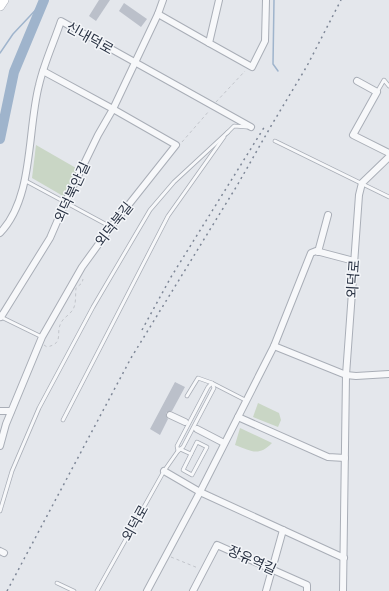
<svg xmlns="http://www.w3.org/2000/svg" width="389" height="591" font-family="Raleway,'Noto Sans KR',sans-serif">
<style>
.green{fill:#c9d6c5}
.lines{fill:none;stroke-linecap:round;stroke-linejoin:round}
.stream{stroke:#9fb4cc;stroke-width:1.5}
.river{stroke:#9fb4cc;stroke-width:10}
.building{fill:#bbc0ca}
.lane-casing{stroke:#a9aeb7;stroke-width:4.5}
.street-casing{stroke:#a9aeb7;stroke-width:8}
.secondary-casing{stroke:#a9aeb7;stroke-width:10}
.path{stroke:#c2c5cb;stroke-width:1;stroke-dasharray:3 3;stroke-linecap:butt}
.lane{stroke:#f7f8fa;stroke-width:3}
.street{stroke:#f7f8fa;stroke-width:6}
.secondary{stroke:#fff;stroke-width:9}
.rail{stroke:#7d8696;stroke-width:1.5;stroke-dasharray:2 4;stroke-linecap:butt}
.labels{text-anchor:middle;stroke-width:3;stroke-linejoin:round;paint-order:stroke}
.street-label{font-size:14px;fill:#2b3445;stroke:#f4f6f9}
</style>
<rect width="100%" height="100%" fill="#e4e7ec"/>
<g class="green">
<polygon points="36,145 76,168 78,172 67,195 63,196 32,178"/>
<polygon points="258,403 279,413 281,420 278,427 253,417"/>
<path d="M240,428L272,443C258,457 252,451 235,445Z"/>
</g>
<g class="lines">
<g class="stream">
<polyline points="274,0 273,64 278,71"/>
<polyline points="0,53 13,34 44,1"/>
</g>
<polyline class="river" points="0,139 14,72 44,0"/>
</g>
<g class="building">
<polygon points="99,0 110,0 96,21 89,16"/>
<polygon points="124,3 147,19 141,27 119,11"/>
<polygon points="175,382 185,387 172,411 169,411 166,413 166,416 168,419 160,435 150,429"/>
</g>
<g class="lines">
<defs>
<g id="lane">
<polyline points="377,92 384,80 389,86"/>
<polyline points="227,133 234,126 247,127"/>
<polyline points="275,141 389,197"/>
<polyline points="24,180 111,227"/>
<polyline points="1,317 42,337"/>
<polyline points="63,420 168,216 224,137"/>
<polygon points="197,442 207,447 192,475 183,470"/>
<polyline points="180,449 191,454"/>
<polyline points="178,451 177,446 208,387 212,383 247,401"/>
<polyline points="0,511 12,471 39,408 93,307 150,210 174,182 228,132"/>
<polyline points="57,583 74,591"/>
<polyline points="97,591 164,471 178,451 183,447 214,388 212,383 198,378 187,396"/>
</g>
<g id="street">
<polyline points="219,0 209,43 252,67 265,41 266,0"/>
<polyline points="158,14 209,43"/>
<polyline points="357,81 377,92 353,135 389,153"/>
<path d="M0,233C34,198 27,131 39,85C44,63 54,42 61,21L251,127"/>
<polyline points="318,252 328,215"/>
<polyline points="0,316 1,317 50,238 66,201 98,135 113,109 158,14 163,0"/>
<polyline points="274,346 346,375 356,376 389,374"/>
<polyline points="0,411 11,411"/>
<polyline points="170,415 185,422"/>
<polyline points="238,417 328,457 345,458"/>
<polyline points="197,429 222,442"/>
<polyline points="0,446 6,424 42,337 82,267 111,227 176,145 113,109 43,71"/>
<polyline points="164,471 200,492 344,558"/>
<polyline points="0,551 4,553"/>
<polyline points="147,591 200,492 274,346 311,253 316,251 354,261"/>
<polyline points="193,591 217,545 307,585 307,591"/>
<polyline points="266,591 283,530"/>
<polyline points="343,591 346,375 359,195 362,183 389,157"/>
</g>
<polyline id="secondary" points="0,6 4,0"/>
</defs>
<use href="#lane" class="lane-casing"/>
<use href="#street" class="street-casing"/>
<use href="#secondary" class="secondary-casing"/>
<g class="path">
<polyline points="216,102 245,71"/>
<polyline points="182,142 209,111"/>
<path d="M44,345L47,347C65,343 55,333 61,323C63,318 68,316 71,312C77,306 75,296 76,288L82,283L83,279"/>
<polyline points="171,557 198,568"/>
</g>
<use href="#lane" class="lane"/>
<use href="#street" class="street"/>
<use href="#secondary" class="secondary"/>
<g class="rail">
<polyline points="142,330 171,277 265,126"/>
<polyline points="7,591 131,358 238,184 271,126 307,66 341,0"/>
</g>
</g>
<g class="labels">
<g class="street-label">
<text transform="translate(90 38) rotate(29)" y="5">신내덕로</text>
<text transform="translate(72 192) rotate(-65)" y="5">외덕북안길</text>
<text transform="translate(114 224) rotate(-52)" y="5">외덕북길</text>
<text transform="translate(353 279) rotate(-86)" y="5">외덕로</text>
<text transform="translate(135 523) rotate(-61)" y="5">외덕로</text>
<text transform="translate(252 560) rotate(24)" y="5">장유역길</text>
</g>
</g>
</svg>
